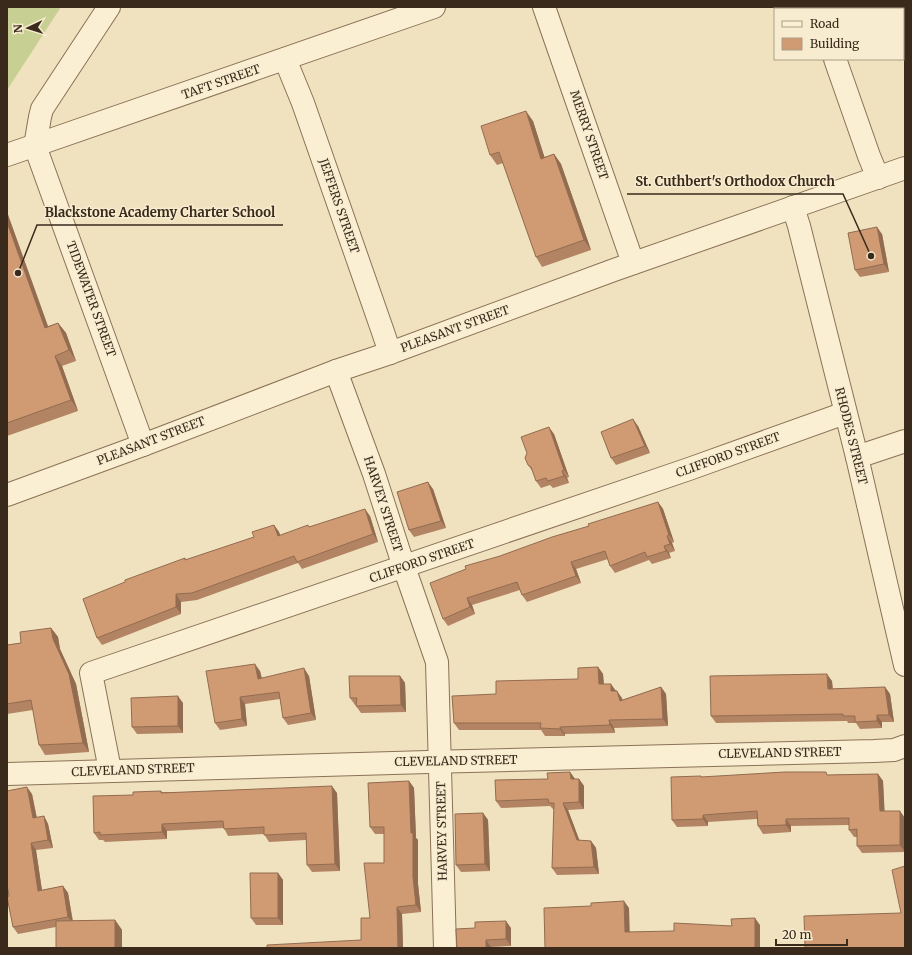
<svg xmlns="http://www.w3.org/2000/svg" width="912" height="955" font-family="Merriweather,serif">
<style>
.pitch{fill:#c7cf93}
.lines{fill:none;stroke-linecap:round;stroke-linejoin:round}
.minor-casing{stroke:#8a7257;stroke-width:24}
.tertiary-casing{stroke:#8a7257;stroke-width:24}
.minor{stroke:#fbefd3;stroke-width:22}
.tertiary{stroke:#fbefd3;stroke-width:22}
.wall{fill:#b38463}
.shaded-wall{fill:#926c50}
.building{fill:#d09a73;stroke:#926c50}
.labels{text-anchor:middle;stroke-width:3;stroke-linejoin:round;paint-order:stroke}
.street-label{font-size:12px;fill:#392a1c;stroke:#f7eccf}
.leader{fill:none;stroke:#392a1c;stroke-width:1.5}
.callout-dot{fill:#392a1c;stroke:#f7eccf;stroke-width:1.5}
.callout-label{font-size:13px;text-anchor:middle;font-weight:bold;fill:#392a1c;stroke:#f7eccf;stroke-width:3;stroke-linejoin:round;paint-order:stroke}
</style>
<rect width="100%" height="100%" fill="#f0e2bf"/>
<polygon class="pitch" points="7,7 61,7 7,90"/>
<g class="lines">
<defs>
<g id="minor">
<polyline points="109,7 42,109 40,117 35,146 143,445"/>
<polyline points="544,7 633,263"/>
<polyline points="818,7 818,9"/>
<polyline points="285,59 303,103 383,332 390,353"/>
<polyline points="835,59 869,156 878,178"/>
<polyline points="793,207 799,226 857,457 905,665"/>
<polyline points="336,371 374,474 404,567 437,662 445,948"/>
<polyline points="857,457 905,441"/>
<polyline points="110,770 91,673 689,469 845,413"/>
<polyline points="7,774 428,762 874,751 894,750 905,746"/>
</g>
<g id="tertiary">
<polyline points="7,155 434,7"/>
<polyline points="7,495 143,445 336,371 390,353 614,270 905,168"/>
</g>
</defs>
<use href="#minor" class="minor-casing"/>
<use href="#tertiary" class="tertiary-casing"/>
<use href="#minor" class="minor"/>
<use href="#tertiary" class="tertiary"/>
</g>
<g class="wall">
<polygon points="533,121 544,157 554,154 561,164 591,250 542,267 536,257 503,163 497,165 490,155"/>
<polygon points="7,212 48,326 58,323 66,333 76,361 62,366 78,411 7,436"/>
<polygon points="882,234 889,272 860,277 855,270"/>
<polygon points="638,426 650,453 616,465 611,458"/>
<polygon points="554,434 569,477 567,478 569,483 553,488 550,485 541,488 536,481 533,472 528,465"/>
<polygon points="433,489 446,528 414,537 409,530"/>
<polygon points="658,502 663,509 674,542 672,543 675,551 669,553 671,558 652,564 649,560 615,573 610,566 608,559 576,569 581,583 527,602 522,595 520,590 472,605 475,614 448,626 443,619 500,556 589,526"/>
<polygon points="370,516 378,542 302,569 298,563 197,600 181,602 181,614 102,645 97,638 185,558 186,560 254,537 274,525 279,532 280,535 309,527"/>
<polygon points="51,628 58,637 60,649 76,684 89,752 45,755 39,745 33,710 7,714 7,645 21,643"/>
<polygon points="598,667 603,674 604,684 617,691 622,700 661,687 666,694 668,726 614,728 615,733 565,734 565,736 545,736 541,730 459,730 454,723 496,694 578,679"/>
<polygon points="260,671 262,678 309,676 316,720 288,725 283,718 280,699 245,704 247,726 220,730 215,723"/>
<polygon points="400,676 405,683 406,712 361,713 356,706 356,705 355,705 350,698"/>
<polygon points="832,681 833,689 885,687 890,694 894,722 882,722 882,728 860,729 856,723 848,723 847,721 716,723 711,716"/>
<polygon points="183,703 183,733 137,734 132,727"/>
<polygon points="570,772 575,779 579,779 584,786 584,809 568,810 579,840 591,841 596,848 599,874 557,875 552,868 554,810 550,806 501,808 496,801 548,779"/>
<polygon points="878,774 883,781 884,811 905,818 905,852 862,853 857,846 857,837 854,837 849,830 849,825 791,826 791,832 763,834 758,826 757,819 708,822 708,826 677,827 672,820 702,777 828,775"/>
<polygon points="409,781 414,788 416,838 418,840 418,884 421,912 402,914 403,948 267,948 361,940 370,918 384,863 384,834 375,834 370,827"/>
<polygon points="161,791 162,792 337,793 340,871 312,872 307,865 306,840 269,842 264,834 228,836 224,828 167,831 167,839 105,842 103,840 99,840 94,833 133,795"/>
<polygon points="32,794 37,818 44,816 48,824 53,848 36,850 42,890 63,886 68,893 73,921 115,920 122,930 122,948 56,948 56,927 18,934 13,927 9,896"/>
<polygon points="483,813 488,820 490,871 461,872 456,865"/>
<polygon points="278,873 283,880 283,925 256,925 251,918"/>
<polygon points="511,928 511,946 491,947 491,948 457,948"/>
</g>
<g class="shaded-wall">
<polygon points="526,111 533,121 548,168 541,159"/>
<polygon points="554,154 561,164 591,250 584,240"/>
<polygon points="7,212 52,338 45,328 7,222"/>
<polygon points="877,227 882,234 889,272 884,264"/>
<polygon points="58,323 66,333 76,361 69,350"/>
<polygon points="55,356 62,366 78,411 71,400"/>
<polygon points="633,419 638,426 650,453 645,446"/>
<polygon points="549,427 554,434 569,477 564,470"/>
<polygon points="562,471 567,478 569,483 564,476"/>
<polygon points="428,482 433,489 446,528 441,521"/>
<polygon points="658,502 663,509 674,542 669,535"/>
<polygon points="365,509 370,516 378,542 373,534"/>
<polygon points="274,525 279,532 283,543 278,536"/>
<polygon points="667,536 672,543 675,551 670,544"/>
<polygon points="664,546 669,553 671,558 666,551"/>
<polygon points="571,562 576,569 581,583 576,576"/>
<polygon points="176,594 181,602 181,614 176,607"/>
<polygon points="467,598 472,605 475,614 470,607"/>
<polygon points="51,628 58,637 60,649 76,684 89,752 83,743 53,639"/>
<polygon points="255,664 260,671 263,686 258,679"/>
<polygon points="598,667 603,674 604,691 599,684"/>
<polygon points="304,668 309,676 316,720 311,713"/>
<polygon points="827,674 832,681 833,696 828,689"/>
<polygon points="400,676 405,683 406,712 401,705"/>
<polygon points="611,684 616,691 611,691"/>
<polygon points="661,687 666,694 668,726 663,719"/>
<polygon points="885,687 890,694 894,722 889,715"/>
<polygon points="617,691 622,698 625,708 620,701"/>
<polygon points="178,696 183,703 183,733 178,726"/>
<polygon points="240,697 245,704 247,726 242,719"/>
<polygon points="877,715 882,722 882,728 877,721"/>
<polygon points="609,720 614,728 615,733 610,725"/>
<polygon points="560,727 565,734 565,736 560,729"/>
<polygon points="570,772 575,779 571,779"/>
<polygon points="878,774 883,781 885,818 880,811"/>
<polygon points="579,779 584,786 584,809 579,802"/>
<polygon points="409,781 414,788 416,838 418,840 418,884 421,912 416,905 413,877"/>
<polygon points="332,786 337,793 340,871 335,864"/>
<polygon points="27,787 32,794 38,825 33,818"/>
<polygon points="563,803 568,810 582,847 577,840"/>
<polygon points="900,811 905,818 905,852 900,845"/>
<polygon points="483,813 488,820 490,871 485,864"/>
<polygon points="703,815 708,822 708,826 703,819"/>
<polygon points="44,816 48,824 53,848 48,840"/>
<polygon points="786,819 791,826 791,832 786,825"/>
<polygon points="162,824 167,831 167,839 162,832"/>
<polygon points="591,841 596,848 599,874 594,867"/>
<polygon points="31,843 36,850 43,898 38,891"/>
<polygon points="278,873 283,880 283,925 278,918"/>
<polygon points="63,886 68,893 73,924 68,917"/>
<polygon points="624,901 629,908 630,939 625,932"/>
<polygon points="397,907 402,914 403,948 398,948"/>
<polygon points="755,918 760,925 760,948 755,948"/>
<polygon points="115,920 122,930 122,948 115,948"/>
<polygon points="506,921 511,928 511,946 506,939"/>
<polygon points="486,940 491,947 491,948 486,948"/>
</g>
<g class="building">
<polygon points="526,111 541,159 554,154 584,240 536,257 499,152 490,155 481,126"/>
<polygon points="7,222 45,328 58,323 69,350 55,356 71,400 7,423"/>
<polygon points="877,227 884,264 855,270 848,233"/>
<polygon points="633,419 645,446 611,458 601,432"/>
<polygon points="549,427 564,470 562,471 564,476 548,481 546,478 536,481 531,467 528,465 525,458 527,453 521,437"/>
<polygon points="428,482 441,521 409,530 397,492"/>
<polygon points="658,502 669,535 667,536 670,544 664,546 666,551 647,557 645,552 610,566 605,551 571,562 576,576 522,595 517,582 467,598 470,607 443,619 430,583 466,569 465,566 500,556 552,537 589,526 588,524"/>
<polygon points="365,509 373,534 297,562 294,556 192,593 176,594 176,607 97,638 83,599 125,582 125,580 185,558 185,560 254,537 252,532 274,525 278,536 308,525 309,527"/>
<polygon points="51,628 53,639 69,674 83,743 39,745 31,700 7,704 7,645 21,643 20,632"/>
<polygon points="255,664 258,679 304,668 311,713 283,718 279,692 240,697 242,719 215,723 206,671"/>
<polygon points="598,667 599,684 611,684 611,691 617,691 620,701 661,687 663,719 609,720 610,725 560,727 560,729 540,728 541,723 454,723 452,696 496,694 496,681 578,679 578,668"/>
<polygon points="827,674 828,689 885,687 889,715 877,715 877,721 855,722 855,716 843,716 843,714 711,716 710,676"/>
<polygon points="349,676 400,676 401,705 356,706 357,698 350,698"/>
<polygon points="178,696 178,726 132,727 131,698"/>
<polygon points="570,772 571,779 579,779 579,802 563,803 577,840 591,841 594,867 552,868 554,803 549,803 548,799 496,801 495,780 548,779 547,773"/>
<polygon points="785,772 826,772 827,775 878,774 880,811 900,811 900,845 857,846 857,829 849,830 849,818 786,819 786,825 758,826 757,811 703,815 703,819 672,820 671,777 701,776 701,777"/>
<polygon points="409,781 411,833 413,833 413,877 416,905 397,907 398,948 267,948 267,945 361,940 361,918 370,918 364,863 384,863 384,827 370,827 368,783"/>
<polygon points="332,786 335,864 307,865 306,833 264,835 264,827 224,829 223,821 162,824 162,832 100,835 100,832 94,833 93,796 133,795 133,792 161,791 161,793"/>
<polygon points="27,787 33,818 44,816 48,840 31,843 38,891 63,886 68,917 13,927 7,897 9,896 7,885 7,791"/>
<polygon points="483,813 485,864 456,865 455,814"/>
<polygon points="905,866 905,948 805,948 804,916 901,913 892,870"/>
<polygon points="250,873 278,873 278,918 251,918"/>
<polygon points="624,901 625,932 674,931 674,923 732,926 731,919 755,918 755,948 545,948 544,908 591,906 591,903"/>
<polygon points="115,920 115,948 56,948 56,921"/>
<polygon points="506,921 506,939 486,940 486,948 457,948 456,929 475,928 475,922"/>
</g>
<g class="labels">
<g class="street-label">
<text transform="translate(221 82) rotate(-19)" y="4">TAFT STREET</text>
<text transform="translate(589 135) rotate(71)" y="4">MERRY STREET</text>
<text transform="translate(339 206) rotate(71)" y="4">JEFFERS STREET</text>
<text transform="translate(91 299) rotate(70)" y="4">TIDEWATER STREET</text>
<text transform="translate(455 329) rotate(-20)" y="4">PLEASANT STREET</text>
<text transform="translate(851 436) rotate(76)" y="4">RHODES STREET</text>
<text transform="translate(151 441) rotate(-21)" y="4">PLEASANT STREET</text>
<text transform="translate(728 455) rotate(-20)" y="4">CLIFFORD STREET</text>
<text transform="translate(383 504) rotate(72)" y="4">HARVEY STREET</text>
<text transform="translate(422 561) rotate(-19)" y="4">CLIFFORD STREET</text>
<text transform="translate(780 753) rotate(-1)" y="4">CLEVELAND STREET</text>
<text transform="translate(456 761) rotate(-1)" y="4">CLEVELAND STREET</text>
<text transform="translate(133 770) rotate(-2)" y="4">CLEVELAND STREET</text>
<text transform="translate(442 831) rotate(-91)" y="4">HARVEY STREET</text>
</g>
</g>
<path class="leader" d="M871 256L843 194H627M18 273L37 225H283"/>
<g class="callout-dot">
<circle cx="871" cy="256" r="4"/>
<circle cx="18" cy="273" r="4"/>
</g>
<g class="callout-label">
<text x="735" y="186">St. Cuthbert's Orthodox Church</text>
<text x="160" y="217">Blackstone Academy Charter School</text>
</g>
<rect width="912" height="955" fill="none" stroke="#392a1c" stroke-width="16"/>
<rect x="774" y="8" width="130" height="52" fill="#f7eccf" stroke="#ab9e87"/>
<rect x="782" y="21" width="20" height="6" fill="#fbefd3" stroke="#ab9e87"/>
<text x="810" y="28" font-size="12" fill="#392a1c">Road</text>
<rect x="782" y="38" width="20" height="12" fill="#d09a73" stroke="#ab9e87"/>
<text x="810" y="48" font-size="12" fill="#392a1c">Building</text>
<g transform="translate(28 28) rotate(266)" stroke="#f7eccf" stroke-width="3" paint-order="stroke">
<path d="M0-3L7 15L0 10L-7 15Z" fill="#392a1c"/>
<text y="-6" font-size="11" font-weight="bold" text-anchor="middle" fill="#392a1c">N</text>
</g>
<path d="M776 939v6h71v-6" fill="none" stroke="#392a1c" stroke-width="2"/>
<text x="782" y="939" font-size="12" fill="#392a1c" stroke="#f7eccf" stroke-width="3" paint-order="stroke">20 m</text>
</svg>
